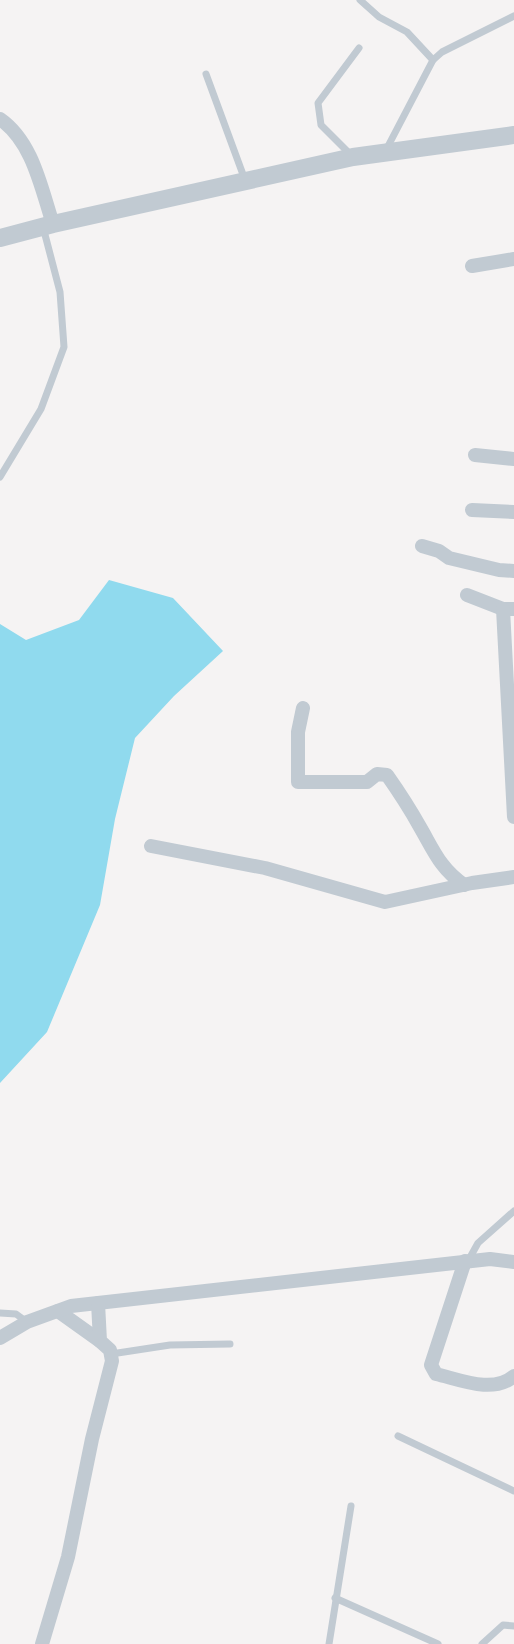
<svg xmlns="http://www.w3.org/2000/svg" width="514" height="1644" font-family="'Source Sans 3',sans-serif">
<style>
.water{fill:#90daee}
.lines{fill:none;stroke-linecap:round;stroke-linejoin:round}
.service{stroke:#c1cad2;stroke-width:7}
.minor{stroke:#c1cad2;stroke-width:14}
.tertiary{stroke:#c1cad2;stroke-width:18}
</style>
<rect width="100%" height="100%" fill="#f5f3f3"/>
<polygon class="water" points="109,580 173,598 223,651 174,696 135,738 115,819 100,905 47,1032 0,1083 0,624 26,640 79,620"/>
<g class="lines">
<g class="service">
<polyline points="360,0 379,17 407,32 433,60"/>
<polyline points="206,74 245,180"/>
<polyline points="386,150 433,60 442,52 514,16"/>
<polyline points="351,155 321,125 318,103 359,48"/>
<polyline points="0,477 41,409 64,347 60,292 43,227"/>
<polyline points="468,1261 478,1243 514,1211"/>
<polyline points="0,1313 16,1314 27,1322"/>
<polyline points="111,1354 170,1345 230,1344"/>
<polyline points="398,1436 514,1491"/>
<polyline points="335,1598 438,1644"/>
<polyline points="329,1644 351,1506"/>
<polyline points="482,1644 503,1625 514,1626"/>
</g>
<g class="minor">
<path d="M0,119C33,142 41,188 53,224"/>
<polyline points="472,266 514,259"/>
<polyline points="475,455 514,459"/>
<polyline points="472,510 514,512"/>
<polyline points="422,546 439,551 449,558 499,570 514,571"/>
<polyline points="467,595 503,609 514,609"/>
<polyline points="503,609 514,817"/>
<path d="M303,708L298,732V782H367L377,774L387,775C399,792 410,809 420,827C434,851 440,868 464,885"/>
<polyline points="151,846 265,868 385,902 472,883 514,877"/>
<path d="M465,1261L431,1365L436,1374C461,1380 493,1394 514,1376"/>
<polyline points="58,1311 100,1341"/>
<polyline points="0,1338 27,1322 71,1306 490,1259 514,1262"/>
<polyline points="42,1644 68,1557 92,1439 112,1361 110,1350 100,1341 98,1303"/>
</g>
<polyline class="tertiary" points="0,238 53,224 353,157 514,135"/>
</g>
</svg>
